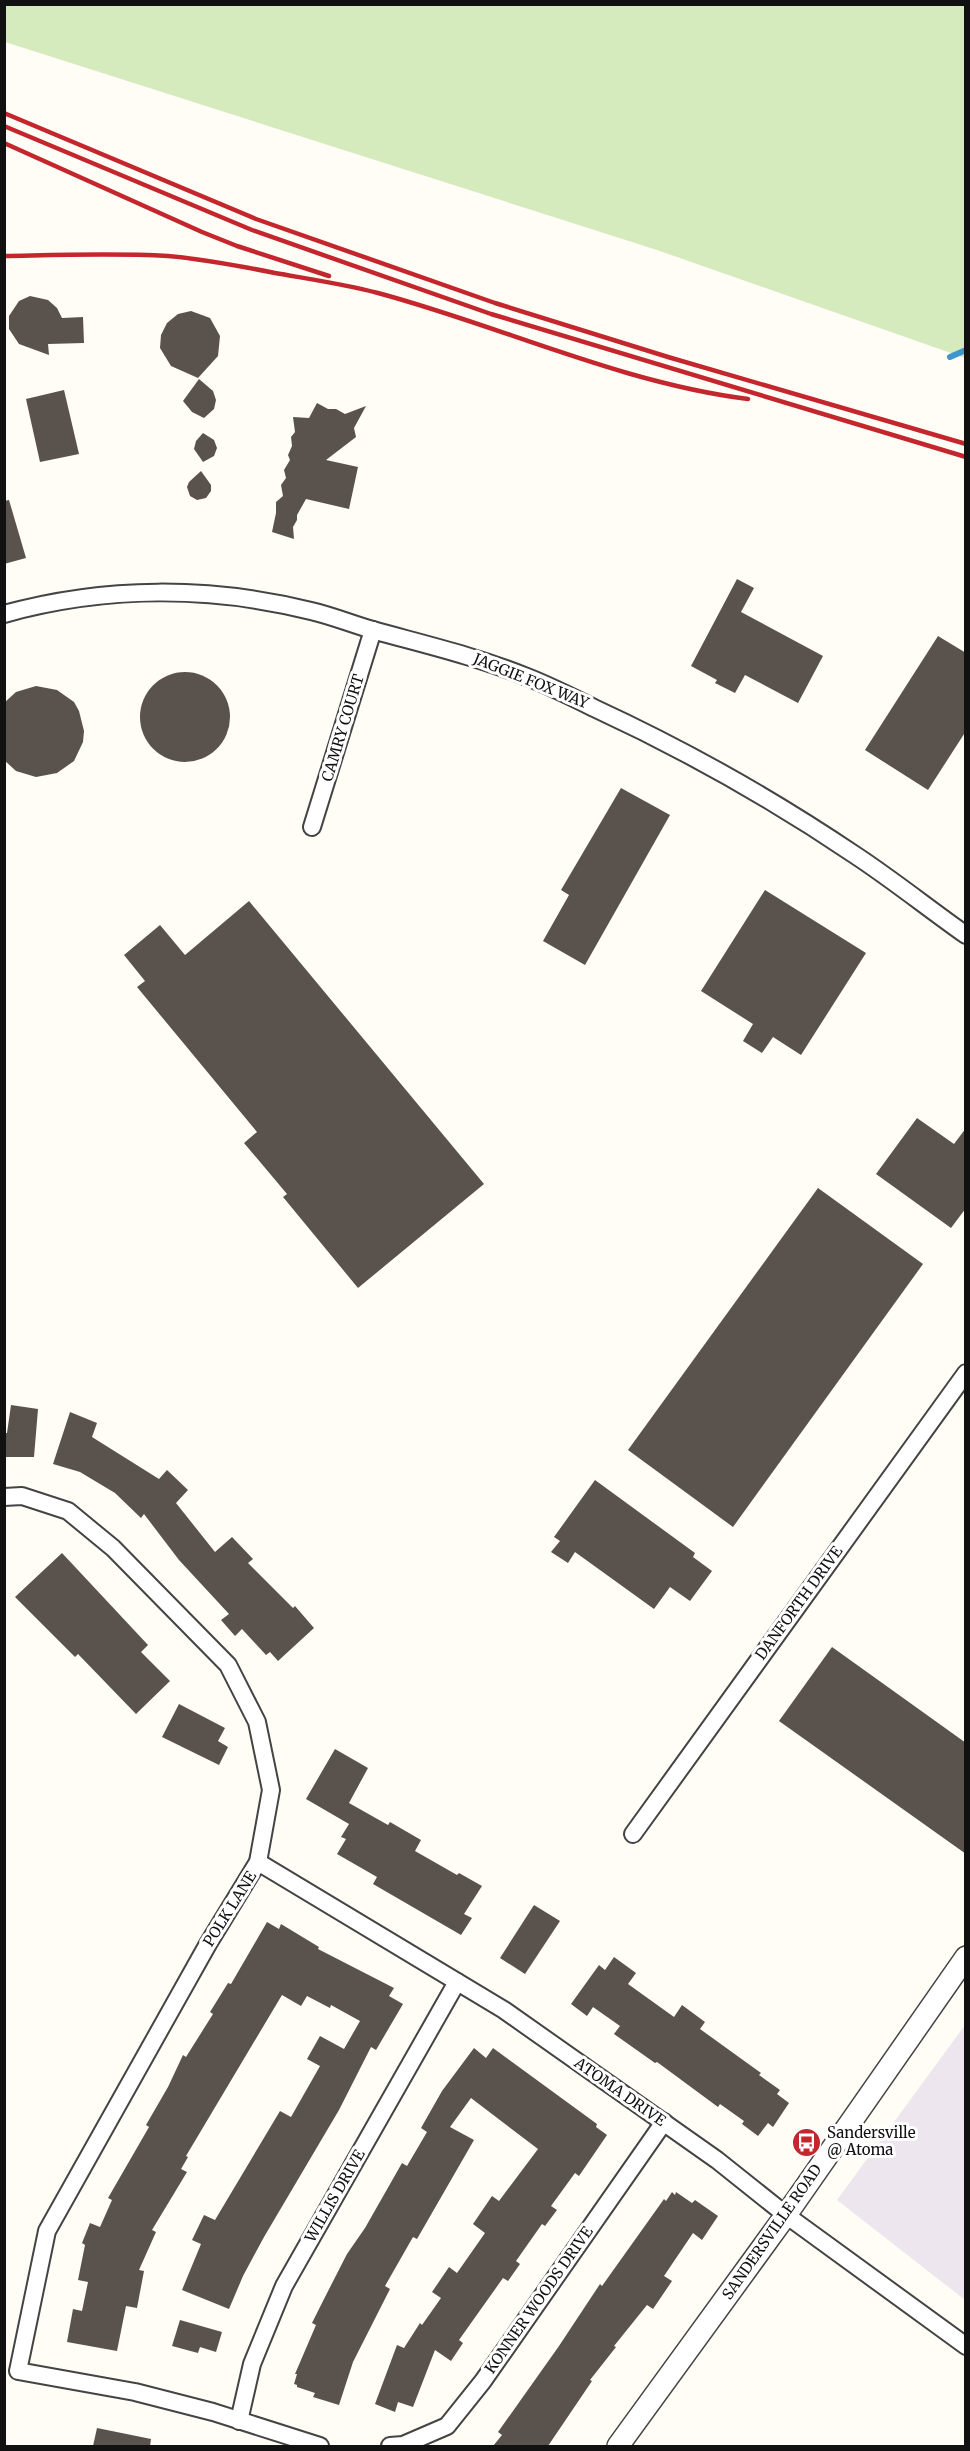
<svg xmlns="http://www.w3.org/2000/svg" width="970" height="2451" font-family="Merriweather,serif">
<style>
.industrial{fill:#eee6ef}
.green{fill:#d5ebbd}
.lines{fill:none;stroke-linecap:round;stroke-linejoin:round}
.stream{stroke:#3f96cf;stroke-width:6}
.building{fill:#5a524d}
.minor-casing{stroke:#444;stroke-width:20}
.tertiary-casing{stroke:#444;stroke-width:24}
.minor{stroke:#fff;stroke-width:16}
.tertiary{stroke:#fff;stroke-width:21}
.rail{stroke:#c4262e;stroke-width:4.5}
.labels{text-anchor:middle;stroke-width:6;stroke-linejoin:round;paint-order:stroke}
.street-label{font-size:15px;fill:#111;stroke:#fff}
.poi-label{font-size:15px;fill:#111;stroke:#fff;text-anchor:start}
</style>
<rect width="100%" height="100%" fill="#fffdf5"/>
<polygon class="industrial" points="965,2025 966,2300 965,2300 837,2200"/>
<polygon class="green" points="5,4 965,5 965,358 657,250 5,42"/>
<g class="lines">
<polyline class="stream" points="950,357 966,350"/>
</g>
<g class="building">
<polygon points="30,296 48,300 57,308 62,318 83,317 84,343 48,344 49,355 19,344 9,329 9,316 19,301"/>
<polygon points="191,311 210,318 220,336 218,356 198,378 171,366 160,348 161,335 167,323 178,314"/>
<polygon points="199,379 213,391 216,400 214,409 204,418 192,412 183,401"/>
<polygon points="64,390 79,454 40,462 26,399"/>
<polygon points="317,403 328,409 336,409 345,414 366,406 354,428 356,437 326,460 358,467 349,509 306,499 297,515 297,520 293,527 294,539 272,532 276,513 276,502 283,496 281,485 286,478 284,470 290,460 288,455 292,446 291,437 295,432 293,417 309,418"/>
<polygon points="203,433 214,440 217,448 214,456 203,462 194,449 196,441"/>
<polygon points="201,471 211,485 211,491 206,498 197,500 190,496 187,487 189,482"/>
<polygon points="9,500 26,558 4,564 4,501"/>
<polygon points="737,579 754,588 741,612 823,656 798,703 745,675 735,693 715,683 717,680 691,666"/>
<polygon points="938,636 966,653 966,731 928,790 865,750"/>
<circle cx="185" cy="717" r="45"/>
<polygon points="36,686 57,690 74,702 79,711 84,731 83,742 74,761 57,773 36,777 16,771 4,760 4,703 16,692"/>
<polygon points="621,788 670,815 585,965 543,941 569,895 561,890"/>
<polygon points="765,890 866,953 801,1055 773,1037 762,1053 743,1041 753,1024 701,991"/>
<polygon points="249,901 484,1184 358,1288 283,1197 287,1194 244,1143 257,1132 137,987 145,981 124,955 160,925 185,955"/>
<polygon points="917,1118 954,1144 966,1128 966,1208 951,1228 876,1174"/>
<polygon points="818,1188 923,1264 733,1527 628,1450"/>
<polygon points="11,1405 38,1409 34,1457 4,1457 4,1433 7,1433"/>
<polygon points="70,1412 97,1423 92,1437 159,1479 167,1470 188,1490 176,1503 215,1552 232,1537 253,1559 248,1563 293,1608 295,1606 314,1628 278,1661 270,1652 266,1655 242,1629 235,1636 221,1620 229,1614 179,1560 144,1514 141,1518 115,1493 80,1472 53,1464"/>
<polygon points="595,1480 695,1553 693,1557 712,1571 690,1601 670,1587 654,1609 575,1552 568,1563 551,1552 560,1541 554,1537"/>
<polygon points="62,1553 148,1645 141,1652 170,1681 136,1714 78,1654 75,1657 15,1597"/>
<polygon points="832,1647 966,1743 966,1854 779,1721"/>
<polygon points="179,1704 225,1728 218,1741 228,1747 219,1765 162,1737"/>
<polygon points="335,1749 368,1768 349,1803 388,1825 390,1822 421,1840 415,1851 457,1875 459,1873 482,1886 464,1914 472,1918 461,1935 373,1884 377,1877 337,1854 346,1839 341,1837 349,1824 306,1799"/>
<polygon points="534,1905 560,1921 525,1974 500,1958"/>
<polygon points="267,1922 279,1929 281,1924 319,1947 318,1949 394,1988 389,1996 403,2004 376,2050 371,2047 339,2110 264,2237 243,2276 229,2309 182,2290 201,2244 192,2240 204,2215 215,2220 280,2111 291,2117 320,2066 307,2059 320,2036 344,2049 360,2021 331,2005 330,2008 307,1996 301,2006 282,1995 186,2156 188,2157 181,2169 187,2172 152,2230 156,2232 139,2270 144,2271 137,2308 126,2306 117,2351 67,2342 73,2309 82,2311 88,2282 78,2280 85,2245 82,2243 90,2223 100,2227 112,2200 108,2198 149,2127 146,2125 168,2087 183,2055 186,2057 213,2014 210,2012 228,1983 231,1984"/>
<polygon points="614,1957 636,1973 628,1984 674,2017 682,2005 705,2022 700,2029 761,2073 759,2075 780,2090 777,2094 789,2103 773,2127 768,2123 758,2136 742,2124 744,2121 720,2104 718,2107 657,2062 655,2063 614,2034 620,2026 593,2007 587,2016 571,2004 599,1965 605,1970"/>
<polygon points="474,2048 486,2058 493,2048 597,2124 596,2127 607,2135 579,2176 575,2173 551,2206 557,2210 545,2226 542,2224 516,2261 520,2264 508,2281 503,2278 459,2340 463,2343 451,2361 435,2350 413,2407 398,2402 395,2412 375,2404 397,2345 404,2348 420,2323 422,2325 441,2298 432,2292 449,2267 457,2273 485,2233 473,2224 492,2196 499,2201 538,2149 471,2098 450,2127 474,2140 417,2239 413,2237 385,2286 390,2289 353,2362 339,2405 313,2397 315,2393 297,2387 297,2385 294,2384 297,2374 295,2374 316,2325 312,2323 324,2299 347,2254 365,2228 402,2163 407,2166 427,2132 421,2128 442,2091"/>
<polygon points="672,2192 675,2195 676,2192 692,2203 695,2200 718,2216 702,2240 693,2233 664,2276 672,2281 653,2309 647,2305 614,2346 616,2347 590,2380 592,2381 548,2446 493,2446 502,2435 498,2432 559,2346 600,2284 602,2286 664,2199 666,2201"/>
<polygon points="180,2320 222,2332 216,2352 200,2347 198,2353 172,2346"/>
<polygon points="97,2428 151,2439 150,2446 93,2446"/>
</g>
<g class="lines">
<defs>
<g id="minor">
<path d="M4,614C105,586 210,586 311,611C333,616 354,625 376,631C427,645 478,657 527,677C550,686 572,697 594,708C685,750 772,799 855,855C893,880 929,909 966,935"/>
<polyline points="312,827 373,630"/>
<polyline points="4,1497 22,1496 68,1511 113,1548 228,1665 257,1722 271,1790 258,1862 208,1944 47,2231 18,2371 135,2392 213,2412 320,2446"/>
<polyline points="633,1834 966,1373"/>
<polyline points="258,1862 504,2010 717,2160 786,2215 966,2346"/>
<polyline points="239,2421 252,2364 284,2286 457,1982"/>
<polyline points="390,2446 403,2445 447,2426 483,2381 664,2122"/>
</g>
<polyline id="tertiary" points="618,2446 786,2215 966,1957"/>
</defs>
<use href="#minor" class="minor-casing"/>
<use href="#tertiary" class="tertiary-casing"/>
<use href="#minor" class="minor"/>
<use href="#tertiary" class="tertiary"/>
<g class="rail">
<polyline points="4,113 256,219 495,303 668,357 966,444"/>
<polyline points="4,126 252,230 491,314 966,457"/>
<polyline points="4,143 202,232 237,246 329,276"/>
<path d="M4,256C59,255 113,253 168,256C204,259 240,266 275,273C309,279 344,284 378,293C501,326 621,383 748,399"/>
</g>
</g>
<defs>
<symbol id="bus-disc" viewBox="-11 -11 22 22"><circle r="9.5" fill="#c4262e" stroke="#fff"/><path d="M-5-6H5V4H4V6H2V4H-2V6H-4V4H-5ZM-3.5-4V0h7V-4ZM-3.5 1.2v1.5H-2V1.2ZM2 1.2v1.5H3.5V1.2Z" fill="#fff"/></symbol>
</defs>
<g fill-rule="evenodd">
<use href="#bus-disc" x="790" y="2126" width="33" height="33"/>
</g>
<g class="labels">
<g class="street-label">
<text transform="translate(531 681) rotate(22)" y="5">JAGGIE FOX WAY</text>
<text transform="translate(343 728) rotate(-73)" y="5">CAMRY COURT</text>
<text transform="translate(799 1603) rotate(-54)" y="5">DANFORTH DRIVE</text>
<text transform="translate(230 1909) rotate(-58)" y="5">POLK LANE</text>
<text transform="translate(620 2092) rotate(35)" y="5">ATOMA DRIVE</text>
<text transform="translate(335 2196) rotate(-60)" y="5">WILLIS DRIVE</text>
<text transform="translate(772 2232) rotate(-55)" y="5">SANDERSVILLE ROAD</text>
<text transform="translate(539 2300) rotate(-55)" y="5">KONNER WOODS DRIVE</text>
</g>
<g class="poi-label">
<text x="827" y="2138">Sandersville<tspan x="827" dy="17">@ Atoma</tspan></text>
</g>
</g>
<rect width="970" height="2451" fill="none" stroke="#111111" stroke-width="12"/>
</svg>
